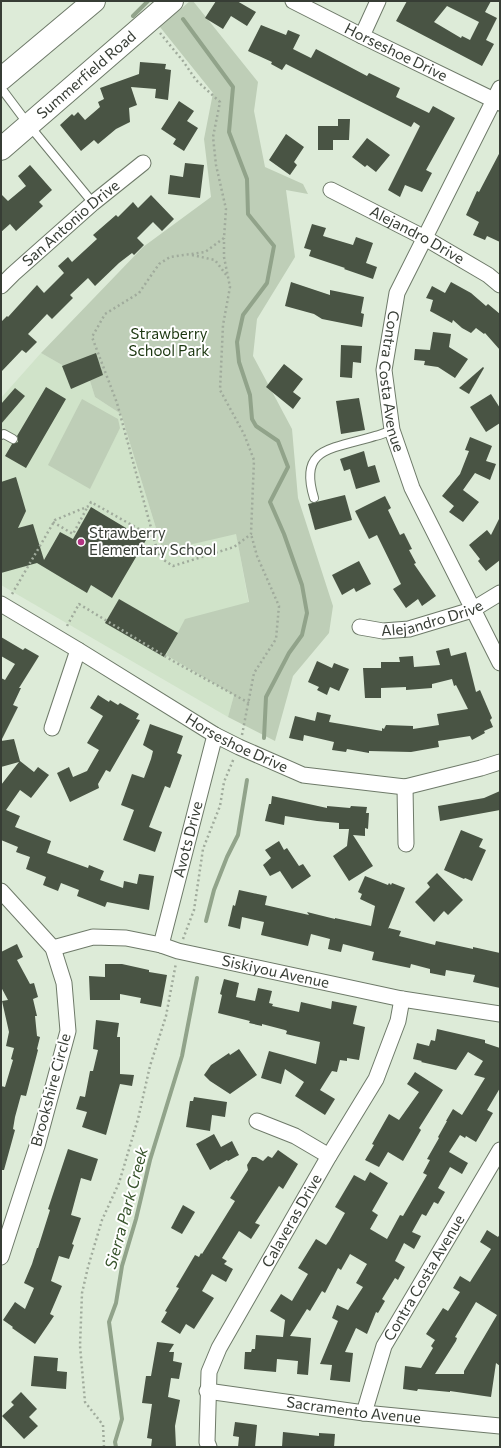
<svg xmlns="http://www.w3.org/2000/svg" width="501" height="1448" font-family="Commissioner,sans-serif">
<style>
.built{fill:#d0e3c9}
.green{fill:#beceb7}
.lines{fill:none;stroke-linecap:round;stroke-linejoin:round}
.stream{stroke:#91a38a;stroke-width:4}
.building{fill:#495444;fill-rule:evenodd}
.lane-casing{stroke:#6e7a69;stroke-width:10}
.street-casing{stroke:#6e7a69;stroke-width:17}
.secondary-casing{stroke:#6e7a69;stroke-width:24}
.path{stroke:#a0ab9c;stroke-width:2.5;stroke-dasharray:2 3;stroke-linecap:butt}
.lane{stroke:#fff;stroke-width:8}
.street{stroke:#fff;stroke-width:15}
.secondary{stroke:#fff;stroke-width:22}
.poi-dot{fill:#b23482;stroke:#fff;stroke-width:1.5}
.labels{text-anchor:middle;stroke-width:4;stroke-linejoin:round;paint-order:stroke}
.street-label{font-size:15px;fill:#373d35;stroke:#fff}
.park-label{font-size:15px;fill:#1b360f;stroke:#fff}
.poi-label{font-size:15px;fill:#373d35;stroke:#fff;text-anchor:start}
.water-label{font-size:16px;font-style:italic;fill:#38542c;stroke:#fff}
</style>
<rect width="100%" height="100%" fill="#ddebd8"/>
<polygon class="built" points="41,353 90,381 95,397 121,414 163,551 236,533 253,627 228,717 1,585 1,398"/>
<g class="green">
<polygon points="190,1 193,1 258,82 254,111 265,167 303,184 308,194 286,190 295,257 257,319 253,356 292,429 298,498 333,606 329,633 293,676 275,741 228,717 234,695 166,655 185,619 249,602 236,534 163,551 121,414 95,397 90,381 41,353 143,247 211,197 204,139 213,93 160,27"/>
<polygon points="82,399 118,419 120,428 90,489 48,465"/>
</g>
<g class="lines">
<g class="stream">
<polyline points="133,16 148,1"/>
<polyline points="183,19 233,87 229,132 247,179 248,214 274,246 267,283 243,315 237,342 239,362 250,395 252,419 256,426 278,441 288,467 270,502 284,534 302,585 307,613 302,635 289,653 266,697 264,738"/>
<polyline points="206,921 214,890 227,857 238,835 247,780"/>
<polyline points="116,1447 115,1442 122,1419 109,1322 116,1303 122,1266 136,1219 150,1160 182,1056 197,978"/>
</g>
</g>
<g class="building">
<polygon points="216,1 237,1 256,12 247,26 231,16 223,29 205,18"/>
<path d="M407,1H491L485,12L497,18L486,40L494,44L482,66L396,21ZM447,6L479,22L470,40L462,36L461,38L434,22Z"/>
<polygon points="261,25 286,35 288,30 300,35 293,49 311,58 316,49 367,76 369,73 400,88 396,97 429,113 433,106 455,118 426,170 432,173 422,192 405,185 400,197 388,190 420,126 414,122 411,127 286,64 282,70 271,64 272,62 248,51"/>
<polygon points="140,62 166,64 165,69 171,70 168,100 155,98 156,89 131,87 137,105 129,108 130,122 116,129 98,144 94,140 81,151 60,125 72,114 74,116 78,112 85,120 100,107 98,102 104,99 100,88 139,74"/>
<polygon points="179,101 194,111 187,121 198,128 184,151 173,144 176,139 161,129"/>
<polygon points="338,119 350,119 349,140 333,140 333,150 318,150 318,126 338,126"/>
<polygon points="286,134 304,147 294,162 297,165 290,175 269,160"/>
<polygon points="367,138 390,155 376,172 367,165 365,167 352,157"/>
<polygon points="500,152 500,242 487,236 485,240 473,235 479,222 466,215 477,191 479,192"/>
<polygon points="185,163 204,165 200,198 168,194 170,175 183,177"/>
<polygon points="30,165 52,190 39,202 43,206 16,231 10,224 1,232 1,194 8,201 26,186 18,176"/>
<polygon points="151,195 174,219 162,231 153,222 137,238 144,245 134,255 132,253 119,263 95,286 88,278 70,295 73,298 52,319 47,314 28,334 37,342 26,353 22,350 1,372 1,322 7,316 8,317 37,285 44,293 64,273 58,266 68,257 72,262 97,239 93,235 116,215 118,217 133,202 138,208"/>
<polygon points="312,224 326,228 323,236 353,245 356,237 373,243 366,263 377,267 373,279 344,269 345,268 309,256 311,250 304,248"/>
<polygon points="291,282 330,295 330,290 364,297 361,313 364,314 362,327 322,319 314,314 285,306"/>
<polygon points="451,282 471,293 486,306 488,304 500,314 500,350 485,333 484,334 476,328 471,333 462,328 453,320 452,323 430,311 433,300 426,298 432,286 445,293"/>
<polygon points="433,332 451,334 449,347 468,359 455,378 438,367 424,365 425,361 414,360 415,349 430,350"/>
<polygon points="341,345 362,346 361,363 353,362 352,378 340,377"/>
<polygon points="96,353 103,375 71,389 62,366"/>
<polygon points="284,364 303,379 293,392 301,398 293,409 266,387"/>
<polygon points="483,367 484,368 469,394 459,388"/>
<polygon points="46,387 66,399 26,468 5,456 12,444 18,442 18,439 17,436"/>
<polygon points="15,388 25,396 1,424 1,404"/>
<polygon points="491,394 500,408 500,423 486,432 470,407"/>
<polygon points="359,398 365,430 341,434 336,401"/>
<polygon points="470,437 492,446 486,461 496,464 490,480 475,473 463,490 479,502 463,522 449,512 454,506 442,496 460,474 469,451 465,450"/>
<polygon points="364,451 368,467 375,465 380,482 356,489 350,469 344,471 340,459"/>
<polygon points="16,477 26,511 18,528 33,524 44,560 60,532 73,539 91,507 146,540 112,598 91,585 87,593 37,563 1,573 1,482"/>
<polygon points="345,495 352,520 315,530 308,504"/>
<polygon points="385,496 391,508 388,510 400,535 404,533 412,549 409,550 416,563 414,564 436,596 422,606 418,599 406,608 393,589 401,584 377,535 369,539 355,511"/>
<polygon points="500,517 500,560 486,571 478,561 480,559 469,545 487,530 491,535"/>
<polygon points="359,561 371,584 356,592 354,588 342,595 332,575"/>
<polygon points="119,599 178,633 164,657 105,623"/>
<polygon points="1,637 23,650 25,648 39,656 19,688 21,688 13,705 18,707 1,741 14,739 20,761 34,772 38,767 49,775 31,798 20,790 6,810 20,816 15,827 51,841 47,853 88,868 89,865 104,871 100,880 123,888 124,881 137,884 139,874 154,876 149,910 107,902 105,907 77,896 79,890 61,883 58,891 43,885 46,877 26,869 30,857 16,852 18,847 1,840 1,785 19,762 1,767 1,678 5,680 15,664 1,656"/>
<polygon points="449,648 451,656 466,652 476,692 480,690 492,718 490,720 493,727 484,731 485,733 472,740 470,736 438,741 439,747 411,752 369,751 369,753 347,749 346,752 332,750 334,742 304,735 303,741 289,738 295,716 315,721 317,712 331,715 329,722 382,731 382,728 384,729 386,725 413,726 413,729 439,725 437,714 468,709 456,685 454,686 452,679 432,684 432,688 406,690 406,687 381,688 381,698 365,698 363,668 381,668 381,662 400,662 399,657 413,656 414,667 440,665 436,651"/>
<polygon points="317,661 332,668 334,663 349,669 339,691 330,687 327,695 317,690 319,687 308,682"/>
<polygon points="98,695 109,702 110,700 118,705 120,703 139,714 136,719 140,720 110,772 106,770 98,784 99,788 70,802 57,773 69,767 73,777 87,771 99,750 87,743 103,716 90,708"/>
<polygon points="150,724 183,736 177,753 182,755 170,788 165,786 149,827 162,832 155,852 123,840 134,810 121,805 132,774 144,778 151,759 153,751 143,745"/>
<polygon points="500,791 500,810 440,821 438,806 484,798"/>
<polygon points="272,796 327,808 327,806 350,808 351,806 367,807 366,813 369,813 368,829 365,828 365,836 353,835 373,866 349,881 333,856 347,846 349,829 339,829 339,823 317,821 285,816 284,825 265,821 269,804 271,804"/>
<polygon points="461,830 483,839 479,847 486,850 472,881 465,878 464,879 444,870"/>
<polygon points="279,841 284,850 287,848 299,866 303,864 311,876 292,889 280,871 270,876 263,865 271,858 265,850"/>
<polygon points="437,873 463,900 448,915 444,911 434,922 415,902 430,887 427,883"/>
<polygon points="365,876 388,885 389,883 391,885 392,883 405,888 388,929 389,928 401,931 399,936 435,945 436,941 473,949 473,947 500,953 500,988 473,982 475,975 446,970 445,976 430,973 430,969 411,964 410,968 372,960 374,952 343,944 341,952 328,949 330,939 311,934 308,946 261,935 264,922 242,917 240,929 228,926 233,905 235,906 239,890 267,896 265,905 309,915 307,912 335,919 335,918 371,926 375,906 360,899 362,894 358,892"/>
<polygon points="17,944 23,957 17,960 30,984 34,983 38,997 33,999 37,1016 35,1016 37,1036 40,1037 37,1049 38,1050 26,1096 21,1095 15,1117 13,1129 15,1130 4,1170 1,1170 1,1086 5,1087 13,1060 11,1059 14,1048 6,1046 9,1032 2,1001 8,1000 1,987 1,952"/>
<polygon points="105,964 122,964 149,970 149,972 167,975 161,1007 140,1003 141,998 120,994 120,1000 90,1000 89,976 105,977"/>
<polygon points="224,979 239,983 236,997 255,1001 258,988 272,991 269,1003 273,1004 272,1006 299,1012 301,1002 331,1009 332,1001 357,1006 353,1024 365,1027 359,1060 347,1058 347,1061 340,1060 337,1072 332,1071 320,1090 335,1099 325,1115 295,1096 304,1082 285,1069 281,1084 261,1078 269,1051 316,1064 320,1042 286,1034 287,1031 285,1030 262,1024 262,1026 249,1023 250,1021 218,1013 222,995 220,994"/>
<polygon points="96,1020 119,1023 117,1037 120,1037 120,1074 134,1075 132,1086 120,1084 106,1135 82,1127 87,1112 76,1109 80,1096 85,1097 90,1071 93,1071 98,1050 93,1049"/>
<polygon points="437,1029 485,1040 485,1043 500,1048 500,1088 487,1110 493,1113 476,1142 466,1136 465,1138 460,1135 449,1152 468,1163 462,1174 450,1167 438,1188 445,1192 438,1204 434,1202 426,1216 422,1214 412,1232 421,1236 414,1249 404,1243 395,1261 405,1267 398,1280 395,1278 382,1299 385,1301 378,1313 376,1312 367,1334 356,1328 345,1352 353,1353 350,1382 330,1380 332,1365 320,1364 338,1321 332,1318 337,1305 348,1310 363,1287 356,1283 367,1264 350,1254 341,1270 338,1268 325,1293 322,1291 310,1311 307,1309 290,1336 311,1338 308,1375 297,1374 298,1361 277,1359 276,1372 244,1369 245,1352 251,1352 252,1349 255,1349 256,1335 283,1337 285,1320 270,1311 281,1294 292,1301 308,1274 298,1268 316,1239 326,1245 329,1241 345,1213 335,1207 354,1175 365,1181 370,1172 388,1183 372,1211 378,1215 370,1229 387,1239 400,1215 403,1216 427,1175 423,1173 430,1160 427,1159 439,1138 438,1137 447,1121 446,1121 453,1109 462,1115 485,1078 474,1075 483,1061 468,1052 456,1070 421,1062 422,1061 413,1059 417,1043 429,1046 431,1040 435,1041"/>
<polygon points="239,1049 257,1075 230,1094 210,1081 204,1075 211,1065 229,1053 230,1055"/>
<polygon points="415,1072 443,1090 419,1128 421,1130 403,1161 388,1152 379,1167 365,1160 374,1145 372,1144 389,1114 399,1120 419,1092 407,1084"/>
<polygon points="194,1097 227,1102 225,1117 212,1115 210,1131 186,1127 190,1101 193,1101"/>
<polygon points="214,1134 221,1147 232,1141 239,1155 228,1161 227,1160 210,1170 196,1144"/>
<polygon points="68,1149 98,1159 91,1181 81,1178 71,1215 81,1218 72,1244 74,1245 69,1259 59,1256 51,1281 62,1286 50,1314 54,1316 35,1344 12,1328 13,1327 3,1320 15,1302 25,1309 34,1288 24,1283 32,1264 37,1248 38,1248 50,1210 48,1209"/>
<polygon points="278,1150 298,1164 283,1189 279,1186 255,1223 260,1225 251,1239 239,1231 222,1258 227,1261 224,1264 233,1269 226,1282 212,1274 202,1291 214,1298 194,1329 186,1324 180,1334 161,1322 167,1312 165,1311 179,1288 176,1287 195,1255 199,1257 201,1253 202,1254 235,1201 230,1198 248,1170 247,1165 252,1157 256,1157 263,1161 268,1156 272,1158"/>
<polygon points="183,1205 195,1212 182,1234 171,1228"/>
<path d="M487,1230L498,1237L500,1234V1366L496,1363L491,1397L450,1391V1392L418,1389L417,1391L403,1389L405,1366L421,1368L433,1348L431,1346L435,1340L426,1334L443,1308L448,1311L460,1292L453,1288L460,1276L470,1282L491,1249L480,1242ZM476,1302L497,1315L464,1371V1374H435L456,1341L457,1338L455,1337Z"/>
<polygon points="157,1342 174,1344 169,1352 174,1352 173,1361 182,1363 179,1379 171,1378 168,1397 180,1400 175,1426 176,1447 151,1447 152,1439 147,1438 152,1404 142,1403 146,1376 151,1376"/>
<polygon points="34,1356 58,1358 57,1371 67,1372 66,1389 31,1386"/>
<polygon points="21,1392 37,1409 29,1417 38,1426 24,1439 2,1416 14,1405 11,1402"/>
<polygon points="235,1422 257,1425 255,1447 238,1447 239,1437 233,1436"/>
<polygon points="283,1432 319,1436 319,1433 335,1434 334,1447 282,1447"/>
</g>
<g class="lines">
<defs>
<g id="lane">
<polyline points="1,88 28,124 93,203"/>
<polyline points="1,435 4,434 13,439"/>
<path d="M314,498C310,485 307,467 317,457C327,446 361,441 375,436C381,435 387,432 392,430"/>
</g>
<g id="street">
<path id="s1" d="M293,1L362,36L500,103"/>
<polyline points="362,36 378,1"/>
<path id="s2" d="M500,88L397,293L384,370L392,430L412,488L500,663"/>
<path id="s3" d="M331,190L425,238L488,275L500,285"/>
<path id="s4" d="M1,286L13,274L93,203L143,163"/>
<path id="s5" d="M1,604L78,650L215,735L239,747L303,775L405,787L481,768L500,762"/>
<path id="s6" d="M360,627L383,631L409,629L472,610L500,593"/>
<polyline points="52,728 78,650"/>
<polyline points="405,787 406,844"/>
<polyline points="1,891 53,948 64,983 68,1031 37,1146 1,1257"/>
<path id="s7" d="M161,945L215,735"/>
<path id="s8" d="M53,948L93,937L126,938L161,945L178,951L402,999L500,1014"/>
<polyline points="257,1121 295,1136 329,1156"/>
<path id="s9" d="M207,1391L364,1413L500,1426"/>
<path id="s10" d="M364,1413L384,1346L500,1150"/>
<path id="s11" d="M209,1447L207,1442L209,1372L219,1348L329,1156L376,1079L398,1021L402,999"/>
</g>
<g id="secondary">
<polyline points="1,79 94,1"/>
<path id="s12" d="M1,149L172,1"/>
</g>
</defs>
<use href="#lane" class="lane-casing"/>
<use href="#street" class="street-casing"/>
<use href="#secondary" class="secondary-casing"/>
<g class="path">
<polyline points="160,33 183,61 196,80 220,102 213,137 216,165 226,209 224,238 205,252 170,257 159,264 139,293 105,314 92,337 117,403 159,557 173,566 234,547 251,534 254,460 244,434 220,390 223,325 230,287 224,257 224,238"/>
<polyline points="192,255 215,260 227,276"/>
<polyline points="53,522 73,534 88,506"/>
<polyline points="12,594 55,520 89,506 91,502 153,537"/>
<polyline points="67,626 79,604 173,661 249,703"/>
<polyline points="242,735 254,673 276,639 279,606 257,556 251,534"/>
<polyline points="183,939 194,910 203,849 220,806 224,782 234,758"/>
<polyline points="104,1447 103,1425 85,1402 80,1346 82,1293 88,1267 102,1220 119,1183 138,1119 150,1066 166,1016 176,963"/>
</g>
<use href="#lane" class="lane"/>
<use href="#street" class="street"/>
<use href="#secondary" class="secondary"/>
</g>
<circle class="poi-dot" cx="81" cy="542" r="4"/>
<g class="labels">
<g class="street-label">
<text dy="5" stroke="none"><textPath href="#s1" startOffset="115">Horseshoe Drive</textPath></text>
<text dy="5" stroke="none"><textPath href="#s12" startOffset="113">Summerfield Road</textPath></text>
<text dy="5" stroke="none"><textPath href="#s4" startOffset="94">San Antonio Drive</textPath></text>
<text dy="5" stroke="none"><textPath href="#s3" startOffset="97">Alejandro Drive</textPath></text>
<text dy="5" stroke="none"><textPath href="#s2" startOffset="319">Contra Costa Avenue</textPath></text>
<text dy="5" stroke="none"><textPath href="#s6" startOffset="74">Alejandro Drive</textPath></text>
<text dy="5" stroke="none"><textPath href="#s5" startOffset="274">Horseshoe Drive</textPath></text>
<text dy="5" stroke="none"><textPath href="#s7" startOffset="109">Avots Drive</textPath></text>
<text dy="5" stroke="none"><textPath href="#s8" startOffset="228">Siskiyou Avenue</textPath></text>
<text transform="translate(51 1090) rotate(-75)" y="5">Brookshire Circle</text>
<text dy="5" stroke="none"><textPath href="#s11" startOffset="248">Calaveras Drive</textPath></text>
<text dy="5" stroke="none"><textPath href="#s10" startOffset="149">Contra Costa Avenue</textPath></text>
<text dy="5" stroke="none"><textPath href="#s9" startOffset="148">Sacramento Avenue</textPath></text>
</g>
<g class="park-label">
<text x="169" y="339">Strawberry<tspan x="169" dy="17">School Park</tspan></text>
</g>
<g class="poi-label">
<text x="89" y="538">Strawberry<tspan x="89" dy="17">Elementary School</tspan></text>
</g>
<g class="water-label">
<text transform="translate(126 1208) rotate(-75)" y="6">Sierra Park Creek</text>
</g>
</g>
<rect width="501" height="1448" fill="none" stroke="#373d35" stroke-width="4"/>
</svg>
